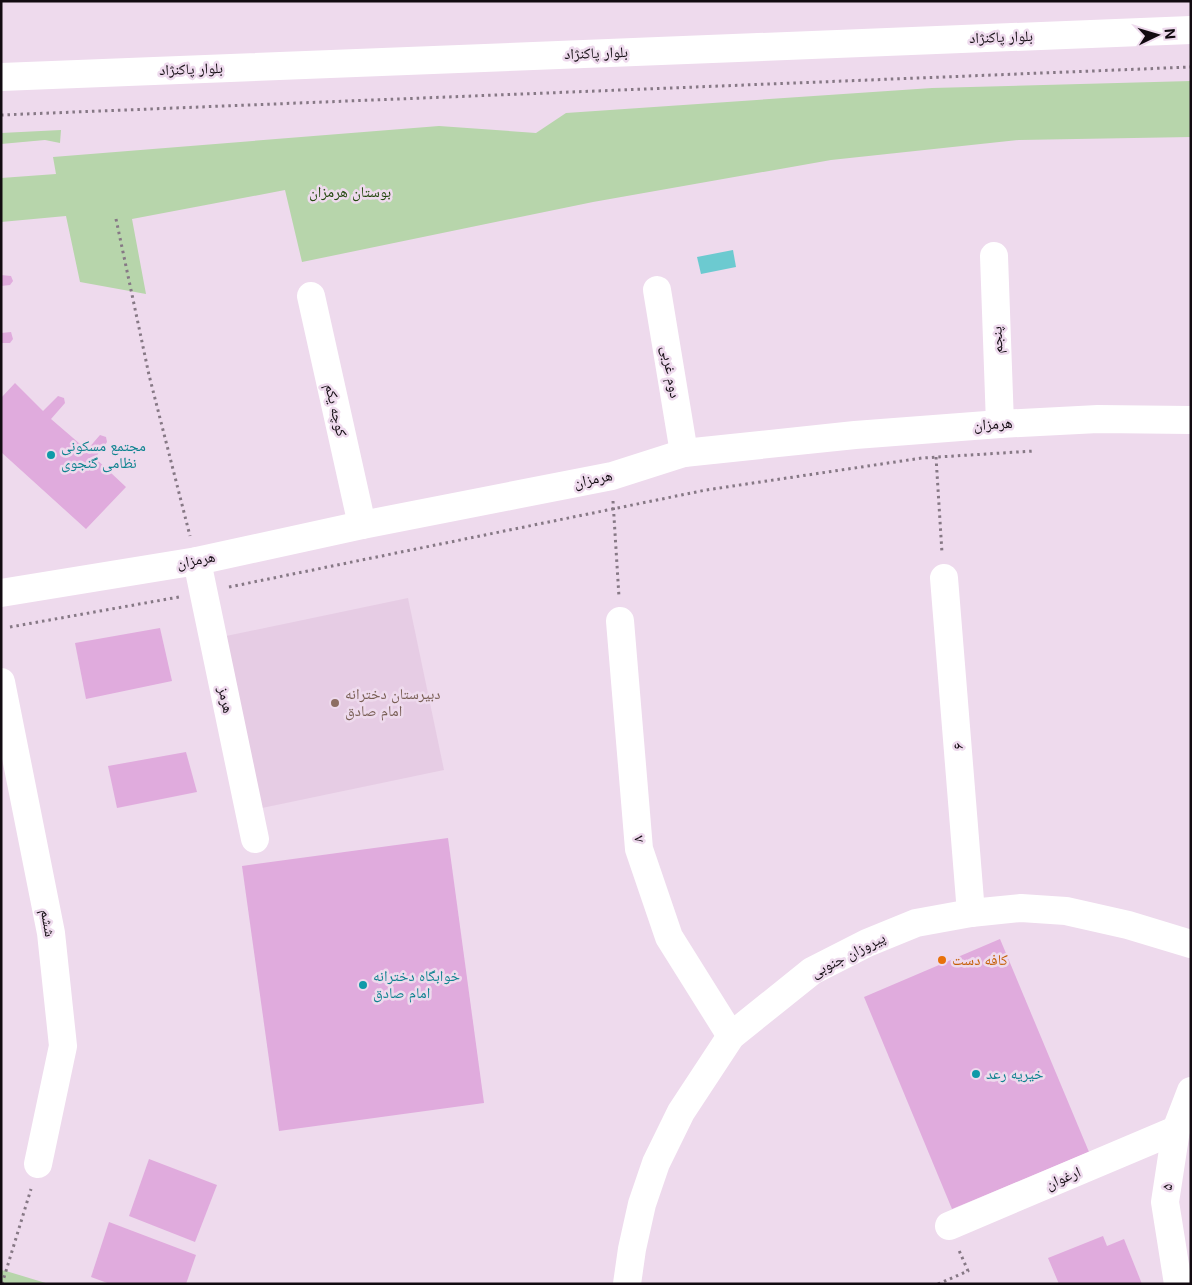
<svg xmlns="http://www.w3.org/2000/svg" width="1192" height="1285" font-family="Inter,'Noto Naskh Arabic',sans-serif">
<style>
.built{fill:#e6cce4}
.green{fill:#b7d5ab}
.water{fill:#6ccad0}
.building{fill:#e0abdd}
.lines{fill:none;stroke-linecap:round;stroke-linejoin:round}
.path{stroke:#867885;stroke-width:3;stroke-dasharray:2.5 4;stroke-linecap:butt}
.minor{stroke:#fff;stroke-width:28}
.tertiary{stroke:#fff;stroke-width:28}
.secondary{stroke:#fff;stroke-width:28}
.culture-dot{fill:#0f9aa8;stroke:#eedaed;stroke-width:2}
.education-dot{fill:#8d6e63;stroke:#eedaed;stroke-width:2}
.food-dot{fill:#e8710a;stroke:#eedaed;stroke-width:2}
.labels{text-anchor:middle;stroke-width:5;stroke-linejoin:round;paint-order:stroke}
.street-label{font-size:15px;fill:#120b11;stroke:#eedaed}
.park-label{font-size:15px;fill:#21460c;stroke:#eedaed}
.culture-label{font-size:15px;fill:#0d838f;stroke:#eedaed;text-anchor:start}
.education-label{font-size:15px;fill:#785e54;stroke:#eedaed;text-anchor:start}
.food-label{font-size:15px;fill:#c56008;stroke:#eedaed;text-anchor:start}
</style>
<rect width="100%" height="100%" fill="#eedaed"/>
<polygon class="built" points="408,598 444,770 262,808 226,636"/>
<g class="green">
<polygon points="1191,81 1191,137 1019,140 831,160 593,202 302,262 285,190 132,219 146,294 80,282 66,216 1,222 1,178 56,174 53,157 439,126 536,133 566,113 932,88"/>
<polygon points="61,130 60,143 45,140 1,144 1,133"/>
<polygon points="1,1270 6,1271 49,1284 1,1284"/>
</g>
<polygon class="water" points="733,250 736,267 701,274 697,257"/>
<g class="building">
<polygon points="1,275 11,276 13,281 10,285 1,286"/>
<polygon points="11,332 13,339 10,343 1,343 1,333"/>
<polygon points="15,383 43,411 58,396 64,398 65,403 51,419 87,450 100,435 106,437 107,442 95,458 126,487 86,529 1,452 1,398"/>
<polygon points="160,628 172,681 86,699 75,643"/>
<polygon points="186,752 197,792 117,808 108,766"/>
<polygon points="448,838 484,1103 279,1131 242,866"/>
<polygon points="1000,939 1089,1152 952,1209 864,997"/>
<polygon points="149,1159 217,1185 195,1242 129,1216"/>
<polygon points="109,1222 196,1255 186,1284 110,1284 91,1277"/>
<polygon points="1103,1236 1107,1246 1124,1239 1142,1284 1059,1284 1048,1258"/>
</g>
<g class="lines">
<g class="path">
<polyline points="1,115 1191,67"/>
<polyline points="116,219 149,375 190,536"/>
<polyline points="936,457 942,553"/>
<polyline points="613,501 619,597"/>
<polyline points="229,587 706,490 922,458 1034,451"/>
<polyline points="10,627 179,597"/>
<polyline points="2,1284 31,1189"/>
<polyline points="938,1284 968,1271 958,1248"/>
</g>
<g class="minor">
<polyline points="994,256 1000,424"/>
<polyline points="657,290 684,453"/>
<polyline points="311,296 362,525"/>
<polyline points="197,561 255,839"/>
<polyline points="944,578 971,913"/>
<polyline points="620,621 639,849 669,937 731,1036"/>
<polyline points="1,682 51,933 63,1046 38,1164"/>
<polyline points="949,1226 1176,1130"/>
<polyline points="1178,1284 1165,1202 1176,1130 1191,1091"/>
</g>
<g class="tertiary">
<polyline points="1,593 197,561 362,525 612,476 684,453 855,435 1000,424 1098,419 1191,420"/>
<polyline points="627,1284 632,1249 642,1204 656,1163 681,1112 731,1036 812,971 867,943 916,923 971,913 1021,908 1066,911 1128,925 1191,944"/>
</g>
<polyline class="secondary" points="1,77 1191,30"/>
</g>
<g class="culture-dot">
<circle cx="51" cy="455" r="5"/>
<circle cx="363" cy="985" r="5"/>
<circle cx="976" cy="1074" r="5"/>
</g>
<circle class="education-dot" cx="335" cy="703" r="5"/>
<circle class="food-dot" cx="942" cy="960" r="5"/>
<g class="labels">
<g class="street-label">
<text transform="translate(1001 37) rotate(-2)" y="5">بلوار پاکنژاد</text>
<text transform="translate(596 53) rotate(-2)" y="5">بلوار پاکنژاد</text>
<text transform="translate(191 69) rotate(-2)" y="5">بلوار پاکنژاد</text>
<text transform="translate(997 340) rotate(-92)" y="5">پنجم</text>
<text transform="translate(671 372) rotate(80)" y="5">دوم غربی</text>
<text transform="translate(336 410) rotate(77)" y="5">کوچه یکم</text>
<text transform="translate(993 424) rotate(-4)" y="5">هرمزان</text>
<text transform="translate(593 479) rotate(-12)" y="5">هرمزان</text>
<text transform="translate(196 560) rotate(-11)" y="5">هرمزان</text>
<text transform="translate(226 700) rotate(78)" y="5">هرمز</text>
<text transform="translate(958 746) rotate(-95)" y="5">۶</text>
<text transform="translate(638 839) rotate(-96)" y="5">۸</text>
<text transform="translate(48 923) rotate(80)" y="5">ششم</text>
<text transform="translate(848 955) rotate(-27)" y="5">پیروزان جنوبی</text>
<text transform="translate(1063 1178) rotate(-23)" y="5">ارغوان</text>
<text transform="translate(1167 1187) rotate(-81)" y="5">۵</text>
</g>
<g class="park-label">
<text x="350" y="197">بوستان هرمزان</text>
</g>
<g class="culture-label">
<text x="61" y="451">مجتمع مسکونی<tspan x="61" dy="17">نظامی گنجوی</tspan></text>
<text x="373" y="981">خوابگاه دخترانه<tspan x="373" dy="17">امام صادق</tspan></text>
<text x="986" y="1079">خیریه رعد</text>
</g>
<g class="education-label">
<text x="345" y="699">دبیرستان دخترانه<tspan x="345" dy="17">امام صادق</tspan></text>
</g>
<g class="food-label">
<text x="952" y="965">کافه دست</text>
</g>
</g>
<rect width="1192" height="1285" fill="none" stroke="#120b11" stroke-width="5"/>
<g transform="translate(1157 35) rotate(85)" stroke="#eedaed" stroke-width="4" paint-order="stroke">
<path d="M0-4L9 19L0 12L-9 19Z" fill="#120b11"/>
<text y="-8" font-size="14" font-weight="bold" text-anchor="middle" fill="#120b11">N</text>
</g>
</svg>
